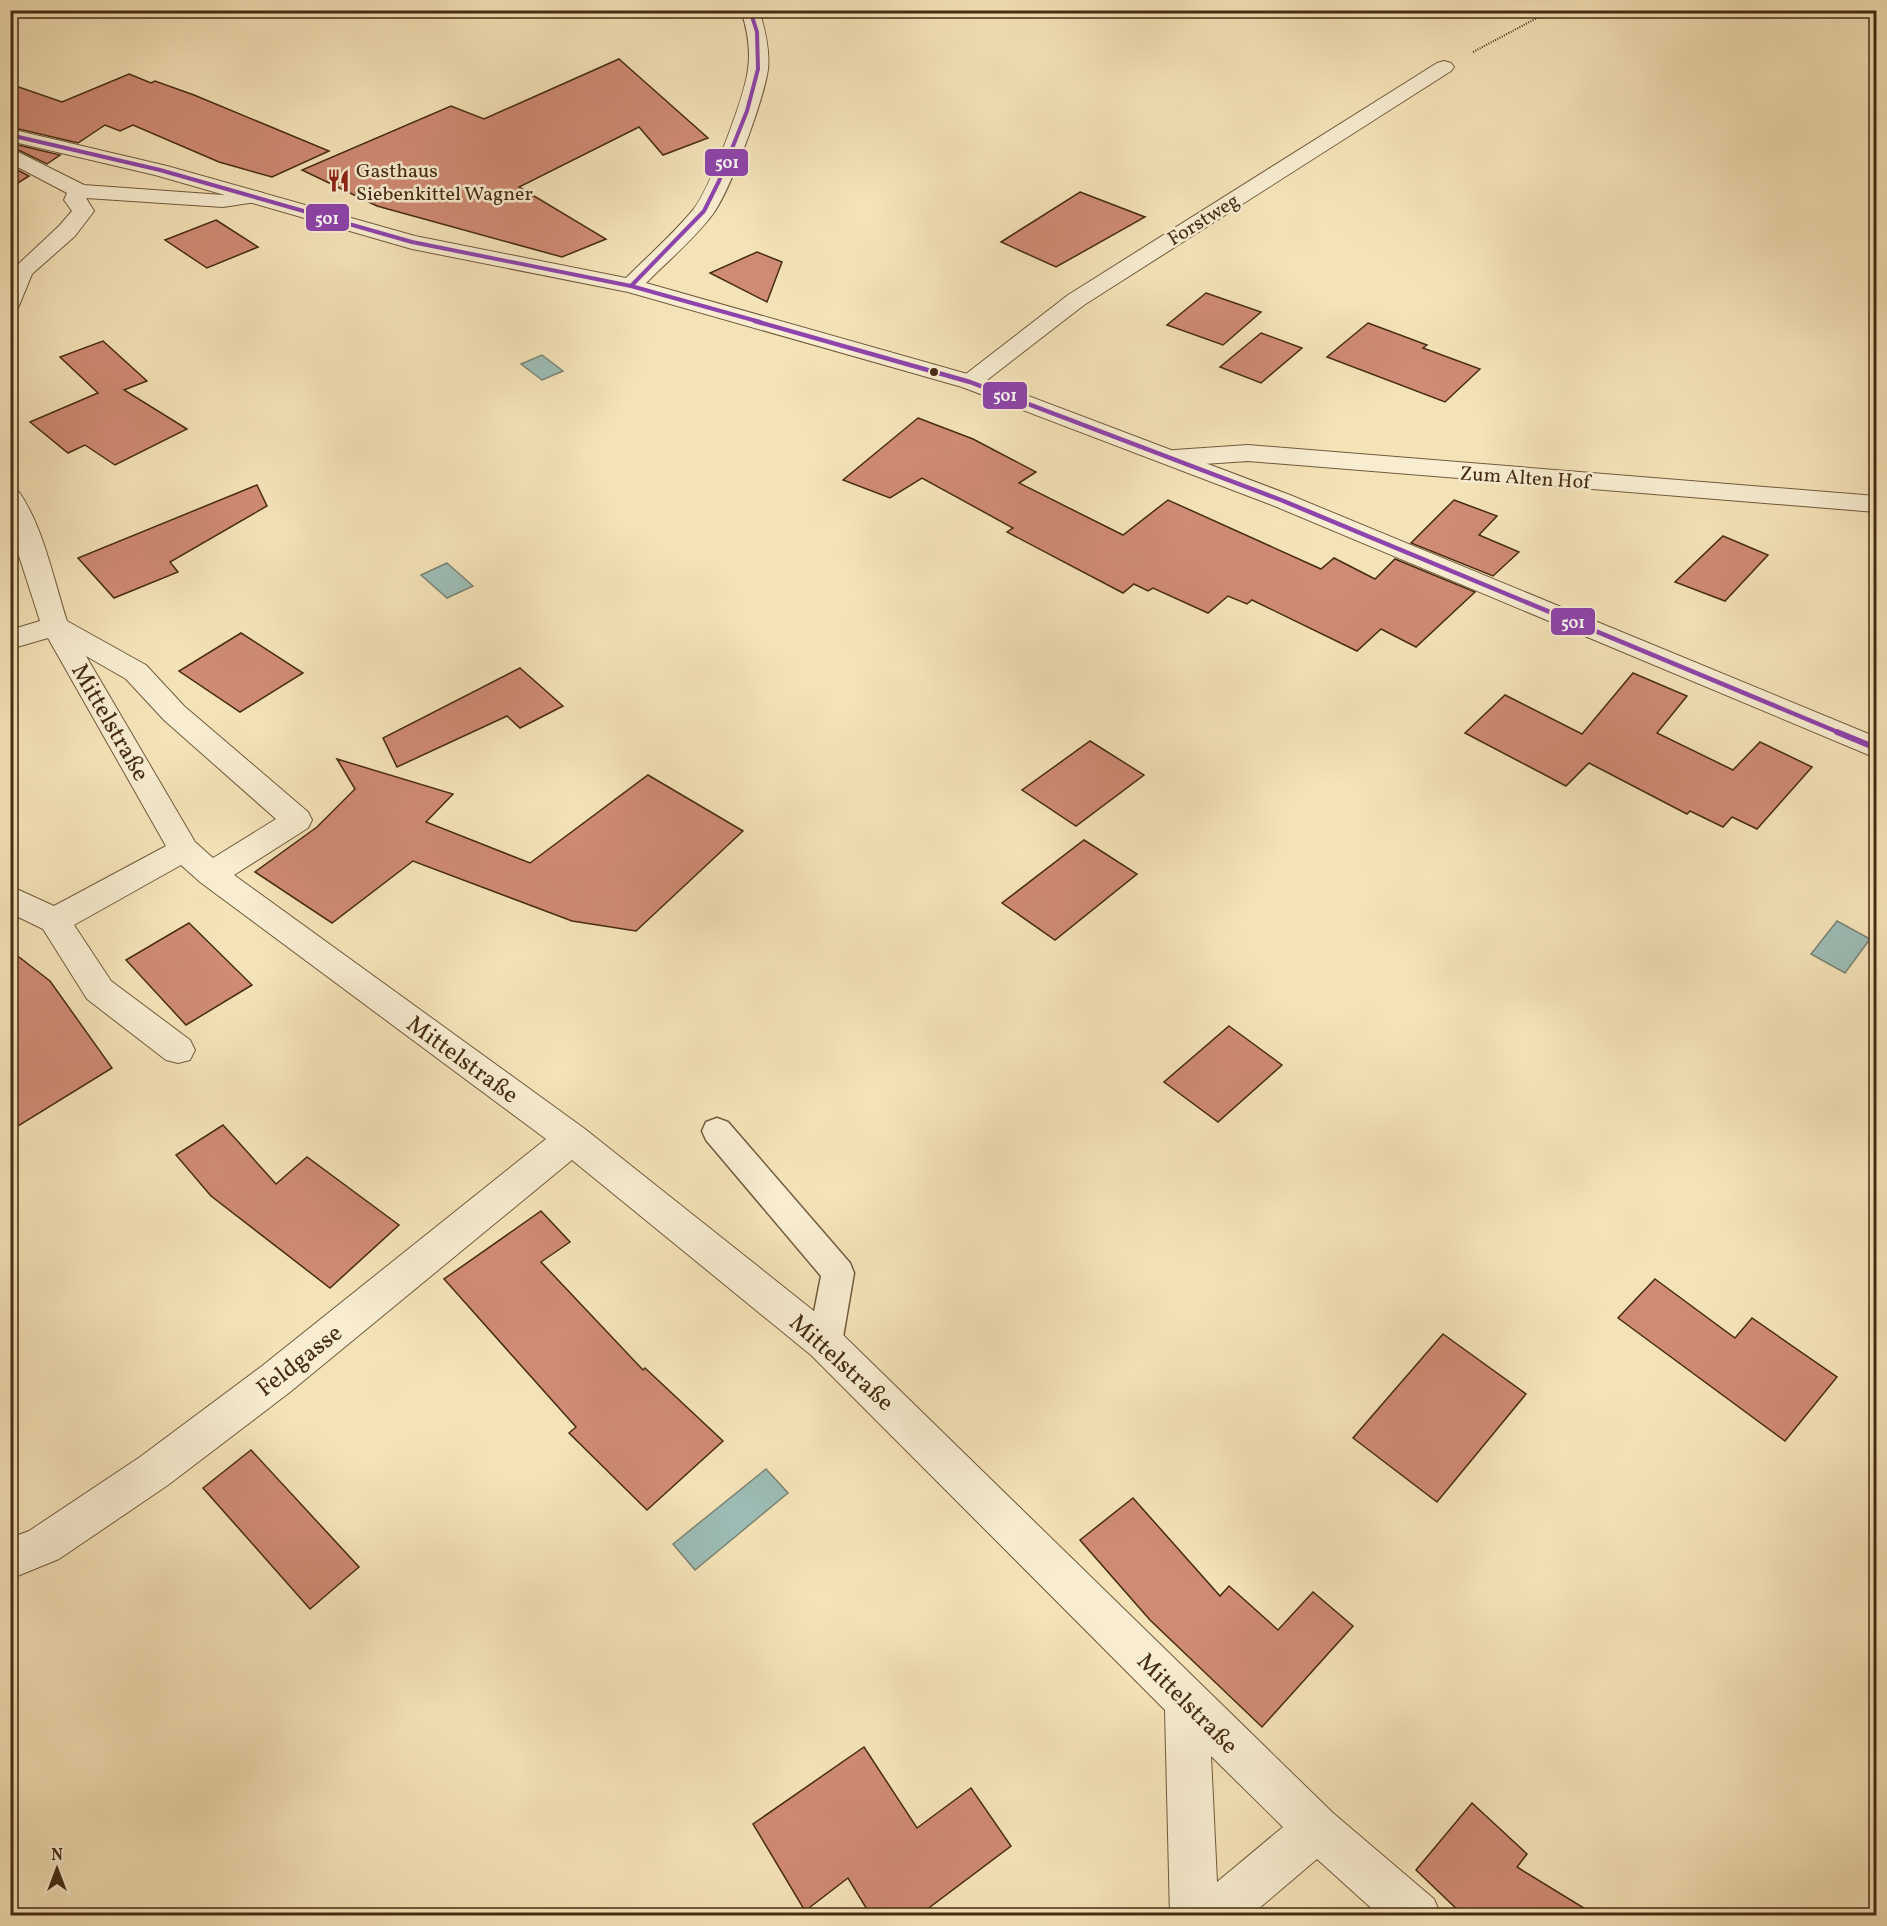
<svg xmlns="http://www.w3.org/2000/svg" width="1887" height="1926" font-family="Vollkorn,serif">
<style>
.water{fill:#9dbdb6;stroke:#7a8374;stroke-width:1.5}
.building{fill:#d08b74;stroke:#462c12;stroke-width:1.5}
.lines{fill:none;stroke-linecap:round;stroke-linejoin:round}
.service-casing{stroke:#725a3c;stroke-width:3}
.minor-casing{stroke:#725a3c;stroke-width:2}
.tertiary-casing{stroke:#725a3c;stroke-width:2}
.path{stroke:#462c12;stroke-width:2;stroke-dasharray:1 1.5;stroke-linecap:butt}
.service{fill:#f8edd1;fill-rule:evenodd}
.minor{fill:#f8edd1;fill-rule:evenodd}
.tertiary{fill:#f8edd1;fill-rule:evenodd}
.bus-1-far2-casing{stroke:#f8edd1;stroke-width:7}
.bus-1-far1-casing{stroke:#f8edd1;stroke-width:8}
.bus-1-casing{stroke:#f8edd1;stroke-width:10}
.bus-1-far2{stroke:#8e44ad;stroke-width:4}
.bus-1-far1{stroke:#8e44ad;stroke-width:4.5}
.bus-1{stroke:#8e44ad;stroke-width:6}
.bus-dot{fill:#462c12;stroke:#f8edd1;stroke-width:2}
.labels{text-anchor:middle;stroke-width:5;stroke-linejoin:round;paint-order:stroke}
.far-poi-label{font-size:20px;fill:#462c12;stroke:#f8edd1;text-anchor:start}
.far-street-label{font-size:20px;fill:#462c12;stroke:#f8edd1}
.street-label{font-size:24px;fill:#462c12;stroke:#f8edd1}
.line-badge{stroke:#f8edd1;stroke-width:2}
.badge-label{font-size:16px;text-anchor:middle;font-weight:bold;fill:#fff}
</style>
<rect width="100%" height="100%" fill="#f5e3b8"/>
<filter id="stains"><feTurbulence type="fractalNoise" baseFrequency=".00333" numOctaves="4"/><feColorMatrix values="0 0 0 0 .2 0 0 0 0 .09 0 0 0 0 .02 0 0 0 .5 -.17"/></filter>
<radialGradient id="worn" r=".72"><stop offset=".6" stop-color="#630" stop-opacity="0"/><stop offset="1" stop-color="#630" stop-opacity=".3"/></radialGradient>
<g class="water">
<polygon points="542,355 563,371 542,380 521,364"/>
<polygon points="447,563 473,586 447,598 421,575"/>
<polygon points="1837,921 1870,939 1845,973 1811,954"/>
<polygon points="766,1469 788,1493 695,1570 673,1544"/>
</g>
<g class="building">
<polygon points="619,59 708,138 663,155 639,127 519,187 606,239 562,257 377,206 302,170 451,106 484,119"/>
<polygon points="129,74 151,83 155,81 194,95 329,151 272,177 219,162 133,125 120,131 105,125 78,143 10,127 10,84 62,102"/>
<polygon points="10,143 60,155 47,164 10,146"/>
<polygon points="10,166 29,176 10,188"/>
<polygon points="1080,192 1145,217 1056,267 1001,242"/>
<polygon points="216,220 258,247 207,268 165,240"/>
<polygon points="757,252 782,262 767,302 710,273"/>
<polygon points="1206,293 1261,312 1223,345 1167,325"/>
<polygon points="1368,323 1427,345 1423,348 1480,369 1445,402 1327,357"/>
<polygon points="1261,333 1302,348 1261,383 1220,367"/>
<polygon points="103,341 147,381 124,390 187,429 115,465 85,445 68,453 30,422 98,393 60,357"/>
<polygon points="918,418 973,439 1036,472 1019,483 1123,535 1168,500 1321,569 1334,558 1375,579 1395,559 1475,592 1416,647 1381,629 1357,651 1252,600 1247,604 1228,596 1208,613 1153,588 1148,591 1134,584 1123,593 1007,532 1013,528 922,478 890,498 843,480"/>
<polygon points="257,485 267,506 170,562 178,572 114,598 78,558"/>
<polygon points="1454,500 1497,516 1479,535 1519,552 1493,576 1411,543"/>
<polygon points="1723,536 1768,555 1725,601 1675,582"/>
<polygon points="241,633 303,673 240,712 179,671"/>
<polygon points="520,668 563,706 520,728 507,716 397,767 383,738"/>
<polygon points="1633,673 1687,696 1657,733 1733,770 1760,742 1812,767 1757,829 1732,817 1723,827 1690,811 1687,814 1589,763 1566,786 1465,733 1505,695 1582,734"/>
<polygon points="1090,741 1144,775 1076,826 1022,790"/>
<polygon points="337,759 453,794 426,822 530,863 648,775 743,831 636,931 572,921 413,861 332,923 255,872 317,827 355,789"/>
<polygon points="1084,840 1137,874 1055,940 1002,903"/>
<polygon points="189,923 252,985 186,1025 126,960"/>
<polygon points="10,950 50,981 112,1068 10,1131"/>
<polygon points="1229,1026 1282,1065 1218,1122 1164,1082"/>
<polygon points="223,1125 276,1184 307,1157 399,1225 330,1288 211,1196 176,1155"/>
<polygon points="541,1211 570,1242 541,1262 643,1370 645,1368 723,1441 647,1510 569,1433 576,1427 444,1279"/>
<polygon points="1655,1279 1735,1338 1752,1318 1837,1377 1785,1441 1618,1318"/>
<polygon points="1443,1334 1526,1394 1437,1502 1353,1438"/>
<polygon points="251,1450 359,1567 310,1609 203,1488"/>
<polygon points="1133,1498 1220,1596 1229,1586 1278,1630 1313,1592 1353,1626 1262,1727 1150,1620 1080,1540"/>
<polygon points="864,1747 917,1828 971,1788 1011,1846 918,1916 871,1916 848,1878 805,1911 753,1824"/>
<polygon points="1472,1803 1527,1854 1517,1867 1597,1916 1464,1916 1416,1870"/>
</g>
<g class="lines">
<defs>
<polygon id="service" points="717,1118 728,1122 850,1263 854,1273 842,1343 837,1354 825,1358 813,1354 808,1343 821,1276 706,1140 702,1131 706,1122"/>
<g id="minor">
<polygon points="1444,61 1451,63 1454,67 1451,71 1084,305 978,387 970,389 962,387 958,382 962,377 1068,295 1437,63"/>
<polygon points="10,148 84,185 223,195 256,191 263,193 267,197 263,201 223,207 86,198 94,211 75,236 32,274 18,308 10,310 11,271 59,226 72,211 64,200 67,193 10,163"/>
<polygon points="1248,445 1876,496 1876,512 1248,461 1174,466 1165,463 1161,458 1165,453 1174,450"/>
<path d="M10,489L19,492C43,526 54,581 67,621L146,665L184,706L308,812L312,820L308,828L234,875L585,1129L839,1331L1333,1813L1434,1899L1441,1916H1380L1317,1859L1250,1916H1170L1165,1710L811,1355L572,1160L290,1392L168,1485L59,1559L10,1579V1538L29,1531L140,1457L262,1366L546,1139L200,882L181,865L74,925L111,981L190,1040L195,1050L190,1060L178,1063L166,1060L87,999L43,929L10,913V886L54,906L166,846L48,638L10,649V630L40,621L10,528ZM86,656L126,679L164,720L276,819L213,858L195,842ZM1211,1756L1283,1827L1217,1882Z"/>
</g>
<path id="tertiary" d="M741,10H759C765,29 770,49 768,69C764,99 731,189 713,214C694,239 668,261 646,283L978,377L1290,495L1876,737V758L1272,505L962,387L628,292L412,249L155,175L10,141V129L167,166L415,236L626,278C648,256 673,234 693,210C710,189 745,96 748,69C751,49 747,29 741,10Z"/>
</defs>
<use href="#service" class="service-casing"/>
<use href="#minor" class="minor-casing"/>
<use href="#tertiary" class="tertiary-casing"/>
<polyline class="path" points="1473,52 1552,10"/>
<use href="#service" class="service"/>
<use href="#minor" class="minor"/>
<use href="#tertiary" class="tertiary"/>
<defs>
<g id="bus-1-far2">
<polyline points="10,135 160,170 412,242 631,286 760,322"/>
<polyline points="631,286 704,211 719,181 747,111 758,69 757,32 750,10"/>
</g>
<polyline id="bus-1-far1" points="755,321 970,382 1281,500 1840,733"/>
<polyline id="bus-1" points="1837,732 1876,748"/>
</defs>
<use href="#bus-1-far2" class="bus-1-far2-casing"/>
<use href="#bus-1-far1" class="bus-1-far1-casing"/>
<use href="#bus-1" class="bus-1-casing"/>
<use href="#bus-1-far2" class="bus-1-far2"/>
<use href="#bus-1-far1" class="bus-1-far1"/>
<use href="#bus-1" class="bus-1"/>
</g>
<defs>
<symbol id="restaurant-bare" viewBox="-9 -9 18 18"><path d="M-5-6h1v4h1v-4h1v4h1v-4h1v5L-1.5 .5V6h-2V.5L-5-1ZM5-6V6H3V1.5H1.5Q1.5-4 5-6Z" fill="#8f2418" stroke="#f8edd1" stroke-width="2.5" paint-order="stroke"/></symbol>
</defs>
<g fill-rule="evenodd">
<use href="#restaurant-bare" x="322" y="164" width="33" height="33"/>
</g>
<circle class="bus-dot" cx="934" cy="372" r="5"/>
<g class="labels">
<g class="far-poi-label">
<text x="356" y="177">Gasthaus<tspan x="356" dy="23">Siebenkittel Wagner</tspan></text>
</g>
<g class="far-street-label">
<text transform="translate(1203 219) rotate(-32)" y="7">Forstweg</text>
<text transform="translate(1525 477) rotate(4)" y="7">Zum Alten Hof</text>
</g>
<g class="street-label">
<text transform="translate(111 722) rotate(60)" y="8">Mittelstraße</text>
<text transform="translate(463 1059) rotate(36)" y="8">Mittelstraße</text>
<text transform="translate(299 1360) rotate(-38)" y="8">Feldgasse</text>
<text transform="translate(842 1362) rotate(42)" y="8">Mittelstraße</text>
<text transform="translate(1188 1703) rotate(45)" y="8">Mittelstraße</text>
</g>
</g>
<g class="line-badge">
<rect x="704" y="148" width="45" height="29" rx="6" fill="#8e44ad"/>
<rect x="305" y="203" width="45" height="29" rx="6" fill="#8e44ad"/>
<rect x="982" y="381" width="46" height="29" rx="6" fill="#8e44ad"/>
<rect x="1550" y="607" width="46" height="29" rx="6" fill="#8e44ad"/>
</g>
<g class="badge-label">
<text x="727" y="168">501</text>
<text x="327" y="224">501</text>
<text x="1005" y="401">501</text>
<text x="1573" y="628">501</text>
</g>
<rect width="1887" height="1926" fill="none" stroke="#f5e3b8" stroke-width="36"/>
<rect x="12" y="12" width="1863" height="1902" fill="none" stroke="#462c12" stroke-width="3"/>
<rect x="18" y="18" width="1851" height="1890" fill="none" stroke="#462c12" stroke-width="1.5"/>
<g transform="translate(57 1869)" stroke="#f8edd1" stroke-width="4.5" paint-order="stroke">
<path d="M0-4.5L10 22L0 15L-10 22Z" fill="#462c12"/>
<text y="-9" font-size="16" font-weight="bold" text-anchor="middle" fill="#462c12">N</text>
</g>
<rect width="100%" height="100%" filter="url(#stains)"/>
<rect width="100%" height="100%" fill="url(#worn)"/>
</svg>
